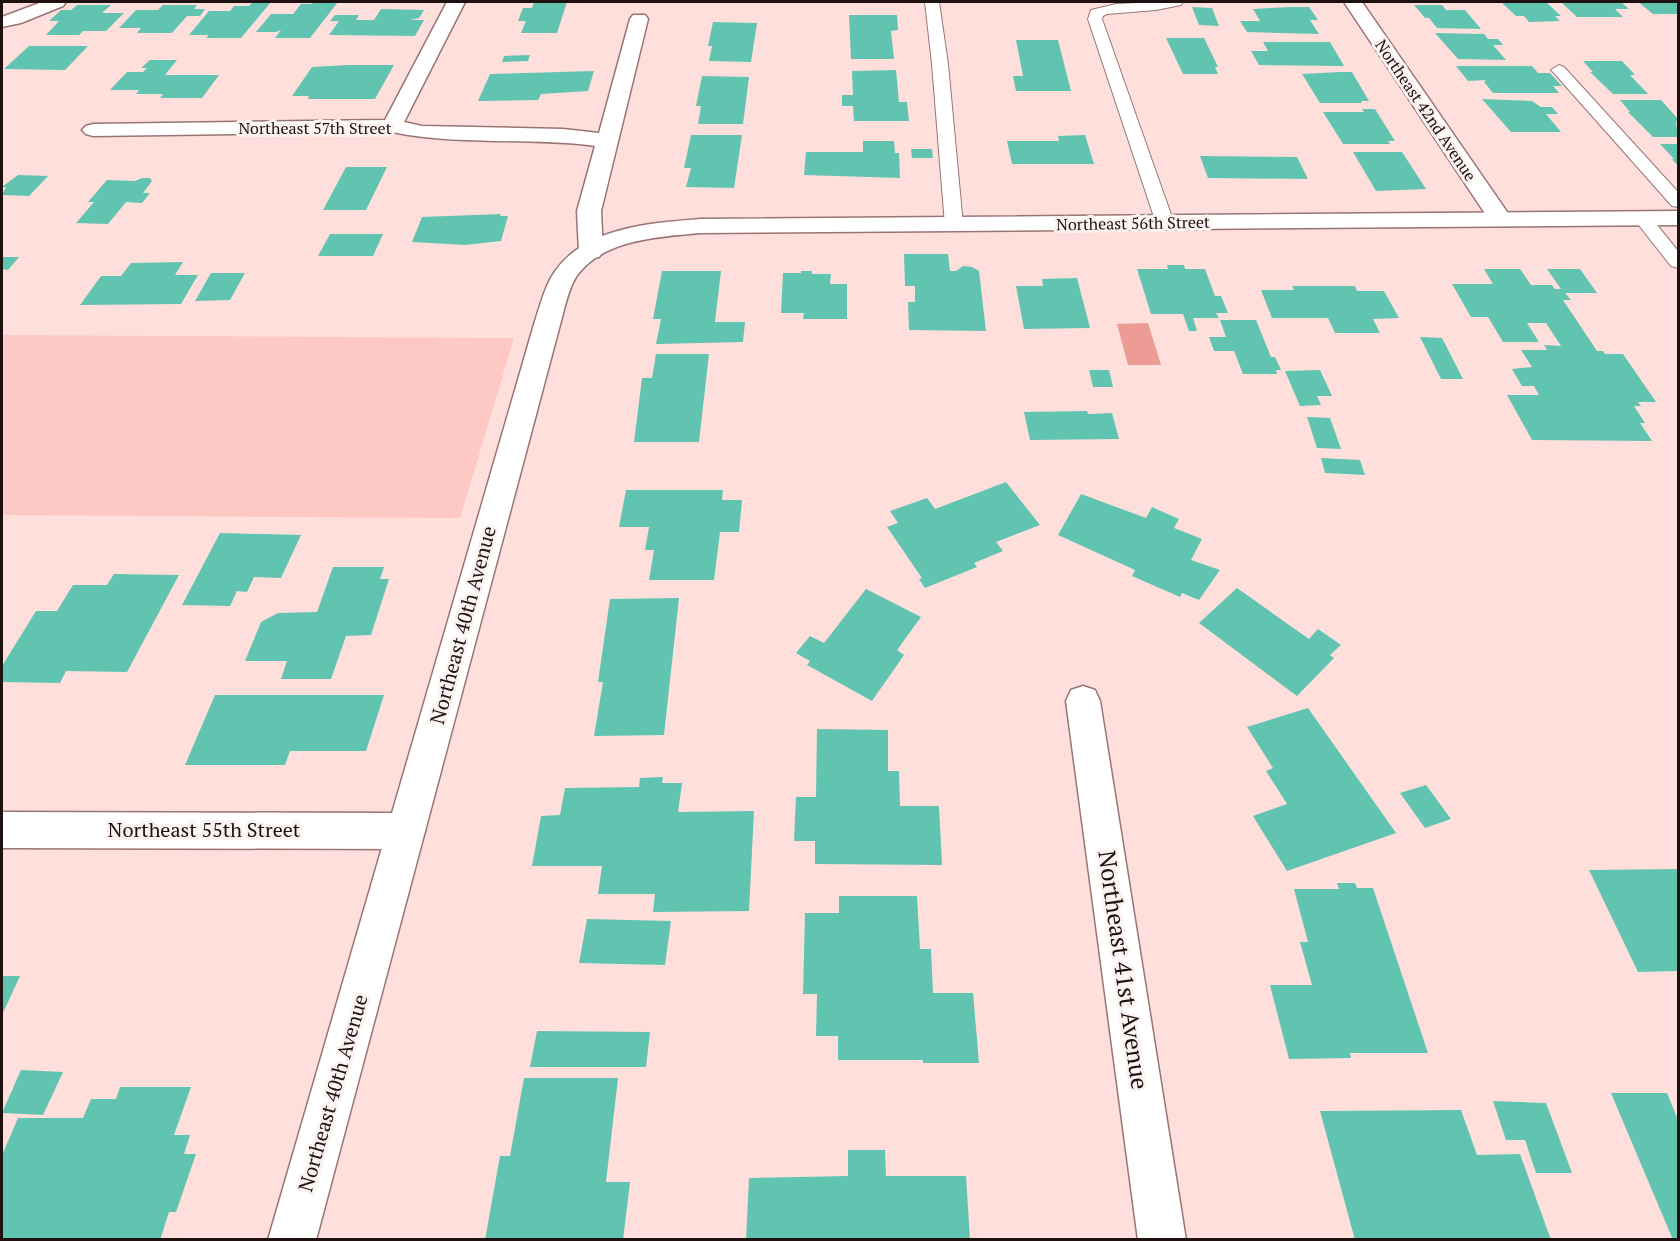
<svg xmlns="http://www.w3.org/2000/svg" width="1680" height="1241" font-family="'PT Serif',serif">
<style>
.green{fill:#fec9c4}
.water{fill:#ed9b95}
.building{fill:#61c4b0}
.lines{fill:none;stroke-linecap:round;stroke-linejoin:round}
.service-casing{stroke:#987572;stroke-width:2}
.minor-casing{stroke:#987572;stroke-width:3}
.tertiary-casing{stroke:#987572;stroke-width:3}
.service{fill:#fff;fill-rule:evenodd}
.minor{fill:#fff;fill-rule:evenodd}
.tertiary{fill:#fff;fill-rule:evenodd}
.labels{text-anchor:middle;stroke-width:6;stroke-linejoin:round;paint-order:stroke}
.far-street-label{font-size:16px;fill:#1e1110;stroke:#fbf3f2}
.street-label{font-size:20px;fill:#1e1110;stroke:#fbf3f2}
.near-street-label{font-size:24px;fill:#1e1110;stroke:#fbf3f2}
</style>
<rect width="100%" height="100%" fill="#ffdfdc"/>
<polygon class="green" points="2,335 514,338 460,518 2,515"/>
<polygon class="water" points="1148,323 1161,365 1128,365 1117,324"/>
<g class="building">
<polygon points="253,2 271,2 241,38 206,38 209,35 189,35 209,11 230,11 234,6 249,6"/>
<polygon points="313,2 338,2 310,38 275,38 281,30 276,32 256,32 271,14 293,14 301,4 312,4"/>
<polygon points="534,2 567,2 557,33 521,33 526,21 518,21 523,8 532,8"/>
<polygon points="1501,2 1546,2 1561,16 1555,16 1560,21 1529,22 1524,16 1516,16"/>
<polygon points="1561,2 1621,2 1629,9 1615,9 1623,17 1577,17"/>
<polygon points="1638,2 1678,2 1678,14 1653,14"/>
<polygon points="77,5 111,5 102,13 124,13 106,31 83,31 79,35 46,35 59,21 49,21 61,10 71,10"/>
<polygon points="163,5 197,5 194,9 205,9 200,16 187,16 172,33 137,33 141,28 119,28 136,10 158,10"/>
<polygon points="1414,5 1442,5 1446,10 1465,10 1481,29 1437,28 1429,18 1425,18"/>
<polygon points="1192,7 1212,8 1219,26 1199,25"/>
<polygon points="1291,7 1309,7 1318,20 1310,20 1319,34 1247,32 1240,21 1260,21 1253,9"/>
<polygon points="381,9 424,10 419,18 410,20 424,20 415,36 329,35 339,21 330,21 335,15 359,15 356,20 374,20"/>
<polygon points="849,15 897,15 898,30 891,31 894,59 851,59"/>
<polygon points="713,22 757,23 751,62 709,61 712,46 708,46"/>
<polygon points="1435,33 1484,34 1488,39 1498,39 1503,45 1493,45 1506,60 1458,59"/>
<polygon points="1166,38 1204,38 1218,67 1215,67 1218,74 1183,74"/>
<polygon points="1016,40 1058,40 1071,91 1016,91 1013,76 1023,76"/>
<polygon points="1263,42 1330,42 1344,66 1259,65 1251,51 1268,51"/>
<polygon points="29,46 88,46 65,70 4,69"/>
<polygon points="530,55 528,61 502,62 504,56"/>
<polygon points="150,60 177,60 165,75 219,75 202,98 160,98 163,94 136,94 139,90 110,90 127,72 143,72 147,68 141,68"/>
<polygon points="1583,61 1622,61 1635,75 1630,75 1648,94 1613,94 1590,72 1593,72"/>
<polygon points="348,65 394,65 375,99 308,99 309,96 292,96 312,67"/>
<polygon points="1456,66 1532,66 1538,73 1550,73 1562,86 1553,86 1559,93 1493,93 1484,82 1486,80 1468,81"/>
<polygon points="896,70 899,102 907,102 909,121 854,121 853,106 842,106 842,95 853,95 852,71"/>
<polygon points="594,71 588,91 541,94 538,100 478,101 490,74"/>
<polygon points="1340,72 1352,72 1369,101 1361,101 1362,103 1320,103 1302,74"/>
<polygon points="702,76 749,77 743,124 698,124 701,106 696,106"/>
<polygon points="1482,99 1532,101 1541,107 1552,107 1558,114 1546,114 1561,132 1511,132"/>
<polygon points="1620,100 1661,100 1678,119 1676,122 1678,137 1653,137 1628,112 1630,112"/>
<polygon points="1362,109 1375,109 1395,141 1388,141 1390,144 1343,144 1323,112 1364,112"/>
<polygon points="691,135 742,135 734,188 686,187 691,168 684,168"/>
<polygon points="1085,135 1094,164 1012,164 1007,141 1059,141 1058,136"/>
<polygon points="863,141 894,141 895,153 899,153 900,178 804,175 806,152 863,152"/>
<polygon points="1660,144 1678,144 1678,166 1672,159 1674,159"/>
<polygon points="911,149 932,149 933,158 912,158"/>
<polygon points="1353,152 1402,152 1426,189 1376,191"/>
<polygon points="1200,156 1297,157 1308,179 1208,178"/>
<polygon points="346,167 387,167 366,210 323,210"/>
<polygon points="18,175 48,176 29,196 2,195 6,187 2,187"/>
<polygon points="142,178 150,178 152,181 143,193 150,193 142,203 126,202 108,224 76,223 94,202 88,202 107,180 135,181"/>
<polygon points="501,214 500,216 508,216 501,241 465,245 412,242 422,217"/>
<polygon points="330,234 383,234 373,256 318,256"/>
<polygon points="904,254 948,254 950,271 956,271 963,266 972,267 979,271 986,331 909,330 908,302 915,302 915,286 905,286"/>
<polygon points="2,257 19,257 8,270 2,269"/>
<polygon points="183,262 175,275 198,275 181,304 80,305 101,276 121,276 131,263"/>
<polygon points="1167,265 1184,265 1185,269 1205,269 1215,296 1221,296 1228,313 1216,313 1219,318 1193,318 1197,331 1189,331 1183,314 1151,314 1137,269 1168,269"/>
<polygon points="1484,269 1520,269 1531,285 1552,285 1555,289 1561,289 1547,269 1580,269 1597,293 1565,293 1571,300 1563,300 1597,351 1603,351 1605,354 1623,354 1656,402 1638,402 1641,406 1634,406 1645,423 1640,423 1652,441 1532,440 1507,395 1539,395 1534,386 1522,386 1512,369 1532,367 1521,350 1547,350 1544,345 1561,346 1546,323 1527,323 1539,342 1503,342 1488,317 1471,317 1452,284 1493,284"/>
<polygon points="662,271 721,271 715,322 745,322 743,342 656,344 661,319 653,319"/>
<polygon points="801,271 812,271 812,274 831,274 830,284 847,284 847,319 803,319 804,313 781,313 783,273 801,273"/>
<polygon points="211,273 245,273 230,300 195,301"/>
<polygon points="1077,278 1090,328 1024,329 1016,286 1043,286 1042,279"/>
<polygon points="1292,286 1355,286 1357,291 1384,291 1399,318 1373,319 1380,333 1335,333 1328,318 1272,318 1261,290 1294,290"/>
<polygon points="1220,320 1256,320 1271,357 1275,357 1281,370 1276,370 1277,374 1243,374 1234,351 1214,351 1209,337 1226,337"/>
<polygon points="1420,337 1442,338 1463,379 1441,379"/>
<polygon points="656,354 709,354 699,442 634,442 642,378 652,378"/>
<polygon points="1089,370 1109,370 1113,387 1093,387"/>
<polygon points="1320,370 1332,396 1317,396 1321,405 1300,406 1285,371"/>
<polygon points="1087,411 1088,414 1112,413 1119,439 1030,440 1024,412"/>
<polygon points="1307,417 1330,418 1341,449 1317,448"/>
<polygon points="1321,458 1360,460 1365,475 1325,473"/>
<polygon points="1006,482 1040,525 996,542 1003,551 974,563 977,567 925,588 919,579 922,578 887,527 898,523 890,511 927,498 935,509"/>
<polygon points="626,490 723,490 722,500 742,500 739,532 720,532 714,580 649,580 654,550 645,550 649,527 619,527"/>
<polygon points="1081,494 1146,518 1152,507 1179,519 1174,528 1202,539 1191,560 1220,570 1199,600 1182,593 1180,597 1132,576 1135,570 1058,535"/>
<polygon points="220,533 301,535 281,578 254,577 247,592 237,591 230,606 182,605"/>
<polygon points="333,567 384,567 380,579 389,579 371,635 346,636 331,679 281,679 287,661 245,661 261,622 278,613 317,612"/>
<polygon points="114,574 179,575 127,672 66,671 60,683 2,682 2,666 36,611 57,611 73,585 107,585"/>
<polygon points="1237,588 1309,639 1318,629 1341,645 1330,655 1334,658 1297,696 1199,623"/>
<polygon points="866,589 921,617 897,650 904,655 872,701 807,665 810,661 796,653 810,636 824,643"/>
<polygon points="679,598 664,735 594,736 603,682 598,682 610,599"/>
<polygon points="215,695 384,695 366,751 290,751 285,765 185,765"/>
<polygon points="1308,708 1396,833 1287,871 1253,816 1287,804 1266,771 1273,768 1247,727"/>
<polygon points="817,729 888,730 888,771 899,771 900,806 939,806 942,865 815,864 815,841 794,841 796,797 816,797"/>
<polygon points="663,777 662,783 682,783 678,812 754,811 749,911 653,912 655,894 598,894 602,866 532,866 541,816 560,815 565,788 639,787 640,778"/>
<polygon points="1426,785 1451,819 1425,828 1400,793"/>
<polygon points="1678,869 1678,971 1638,972 1589,870"/>
<polygon points="1337,883 1355,883 1357,888 1373,888 1428,1053 1350,1053 1351,1058 1289,1059 1270,985 1312,985 1300,942 1308,942 1294,889 1339,889"/>
<polygon points="839,896 917,896 920,949 931,949 933,993 973,993 979,1063 923,1063 923,1060 838,1060 838,1036 816,1036 817,994 803,994 805,913 839,913"/>
<polygon points="587,919 671,921 665,965 579,963"/>
<polygon points="2,976 20,976 2,1015"/>
<polygon points="537,1031 650,1032 646,1067 530,1067"/>
<polygon points="21,1070 63,1072 43,1115 2,1113"/>
<polygon points="524,1078 618,1078 606,1182 630,1182 623,1240 485,1240 500,1156 510,1156"/>
<polygon points="120,1087 191,1087 174,1135 190,1135 184,1154 196,1154 176,1212 169,1212 160,1240 2,1240 2,1155 18,1118 83,1118 91,1099 116,1099"/>
<polygon points="1611,1093 1667,1093 1678,1120 1678,1240 1673,1240"/>
<polygon points="1493,1101 1546,1103 1572,1173 1536,1173 1525,1140 1506,1140"/>
<polygon points="1461,1110 1477,1155 1520,1154 1551,1240 1355,1240 1320,1111"/>
<polygon points="848,1150 885,1150 886,1176 966,1176 970,1240 746,1240 749,1178 848,1176"/>
</g>
<g class="lines">
<defs>
<g id="service">
<polygon points="925,2 939,2 948,64 963,225 960,229 948,229 945,225 932,64"/>
<polygon points="1157,2 1183,2 1181,5 1156,10 1107,14 1103,16 1102,19 1174,223 1171,227 1159,227 1156,223 1088,19 1091,10 1116,4"/>
<polygon points="1559,65 1564,67 1678,192 1678,207 1672,206 1554,73 1551,70"/>
<polygon points="1643,214 1649,215 1678,251 1678,268 1671,266 1634,219 1637,215"/>
</g>
<g id="minor">
<polygon points="42,2 66,2 63,6 21,23 2,27 2,17"/>
<path d="M447,2H465L404,122L422,126L563,129L599,133L630,19L633,15H645L648,19L601,211L603,252L599,257L591,259L583,257L579,252L577,211L595,146C528,137 459,146 392,132L93,136L86,134L82,130L86,126L93,124L385,120Z"/>
<polygon points="1344,2 1362,2 1512,219 1508,224 1500,226 1492,224"/>
<polygon points="1083,686 1095,690 1100,701 1186,1240 1138,1240 1066,701 1071,690"/>
<polygon points="2,812 406,813 419,818 425,831 419,844 406,849 2,848"/>
</g>
<path id="tertiary" d="M1678,211V225L700,233C659,237 602,239 576,277C568,290 565,307 561,321L316,1240H268L535,321C541,303 545,285 556,270C587,227 652,223 700,219Z"/>
</defs>
<use href="#service" class="service-casing"/>
<use href="#minor" class="minor-casing"/>
<use href="#tertiary" class="tertiary-casing"/>
<use href="#service" class="service"/>
<use href="#minor" class="minor"/>
<use href="#tertiary" class="tertiary"/>
</g>
<g class="labels">
<g class="far-street-label">
<text transform="translate(1426 110) rotate(56)" y="6">Northeast 42nd Avenue</text>
<text x="315" y="134">Northeast 57th Street</text>
<text transform="translate(1133 223) rotate(-1)" y="6">Northeast 56th Street</text>
</g>
<g class="street-label">
<text transform="translate(463 625) rotate(-75)" y="7">Northeast 40th Avenue</text>
<text x="204" y="837">Northeast 55th Street</text>
<text transform="translate(333 1093) rotate(-74)" y="7">Northeast 40th Avenue</text>
</g>
<g class="near-street-label">
<text transform="translate(1123 970) rotate(82)" y="8">Northeast 41st Avenue</text>
</g>
</g>
<rect width="1680" height="1241" fill="none" stroke="#1e1110" stroke-width="6"/>
</svg>
